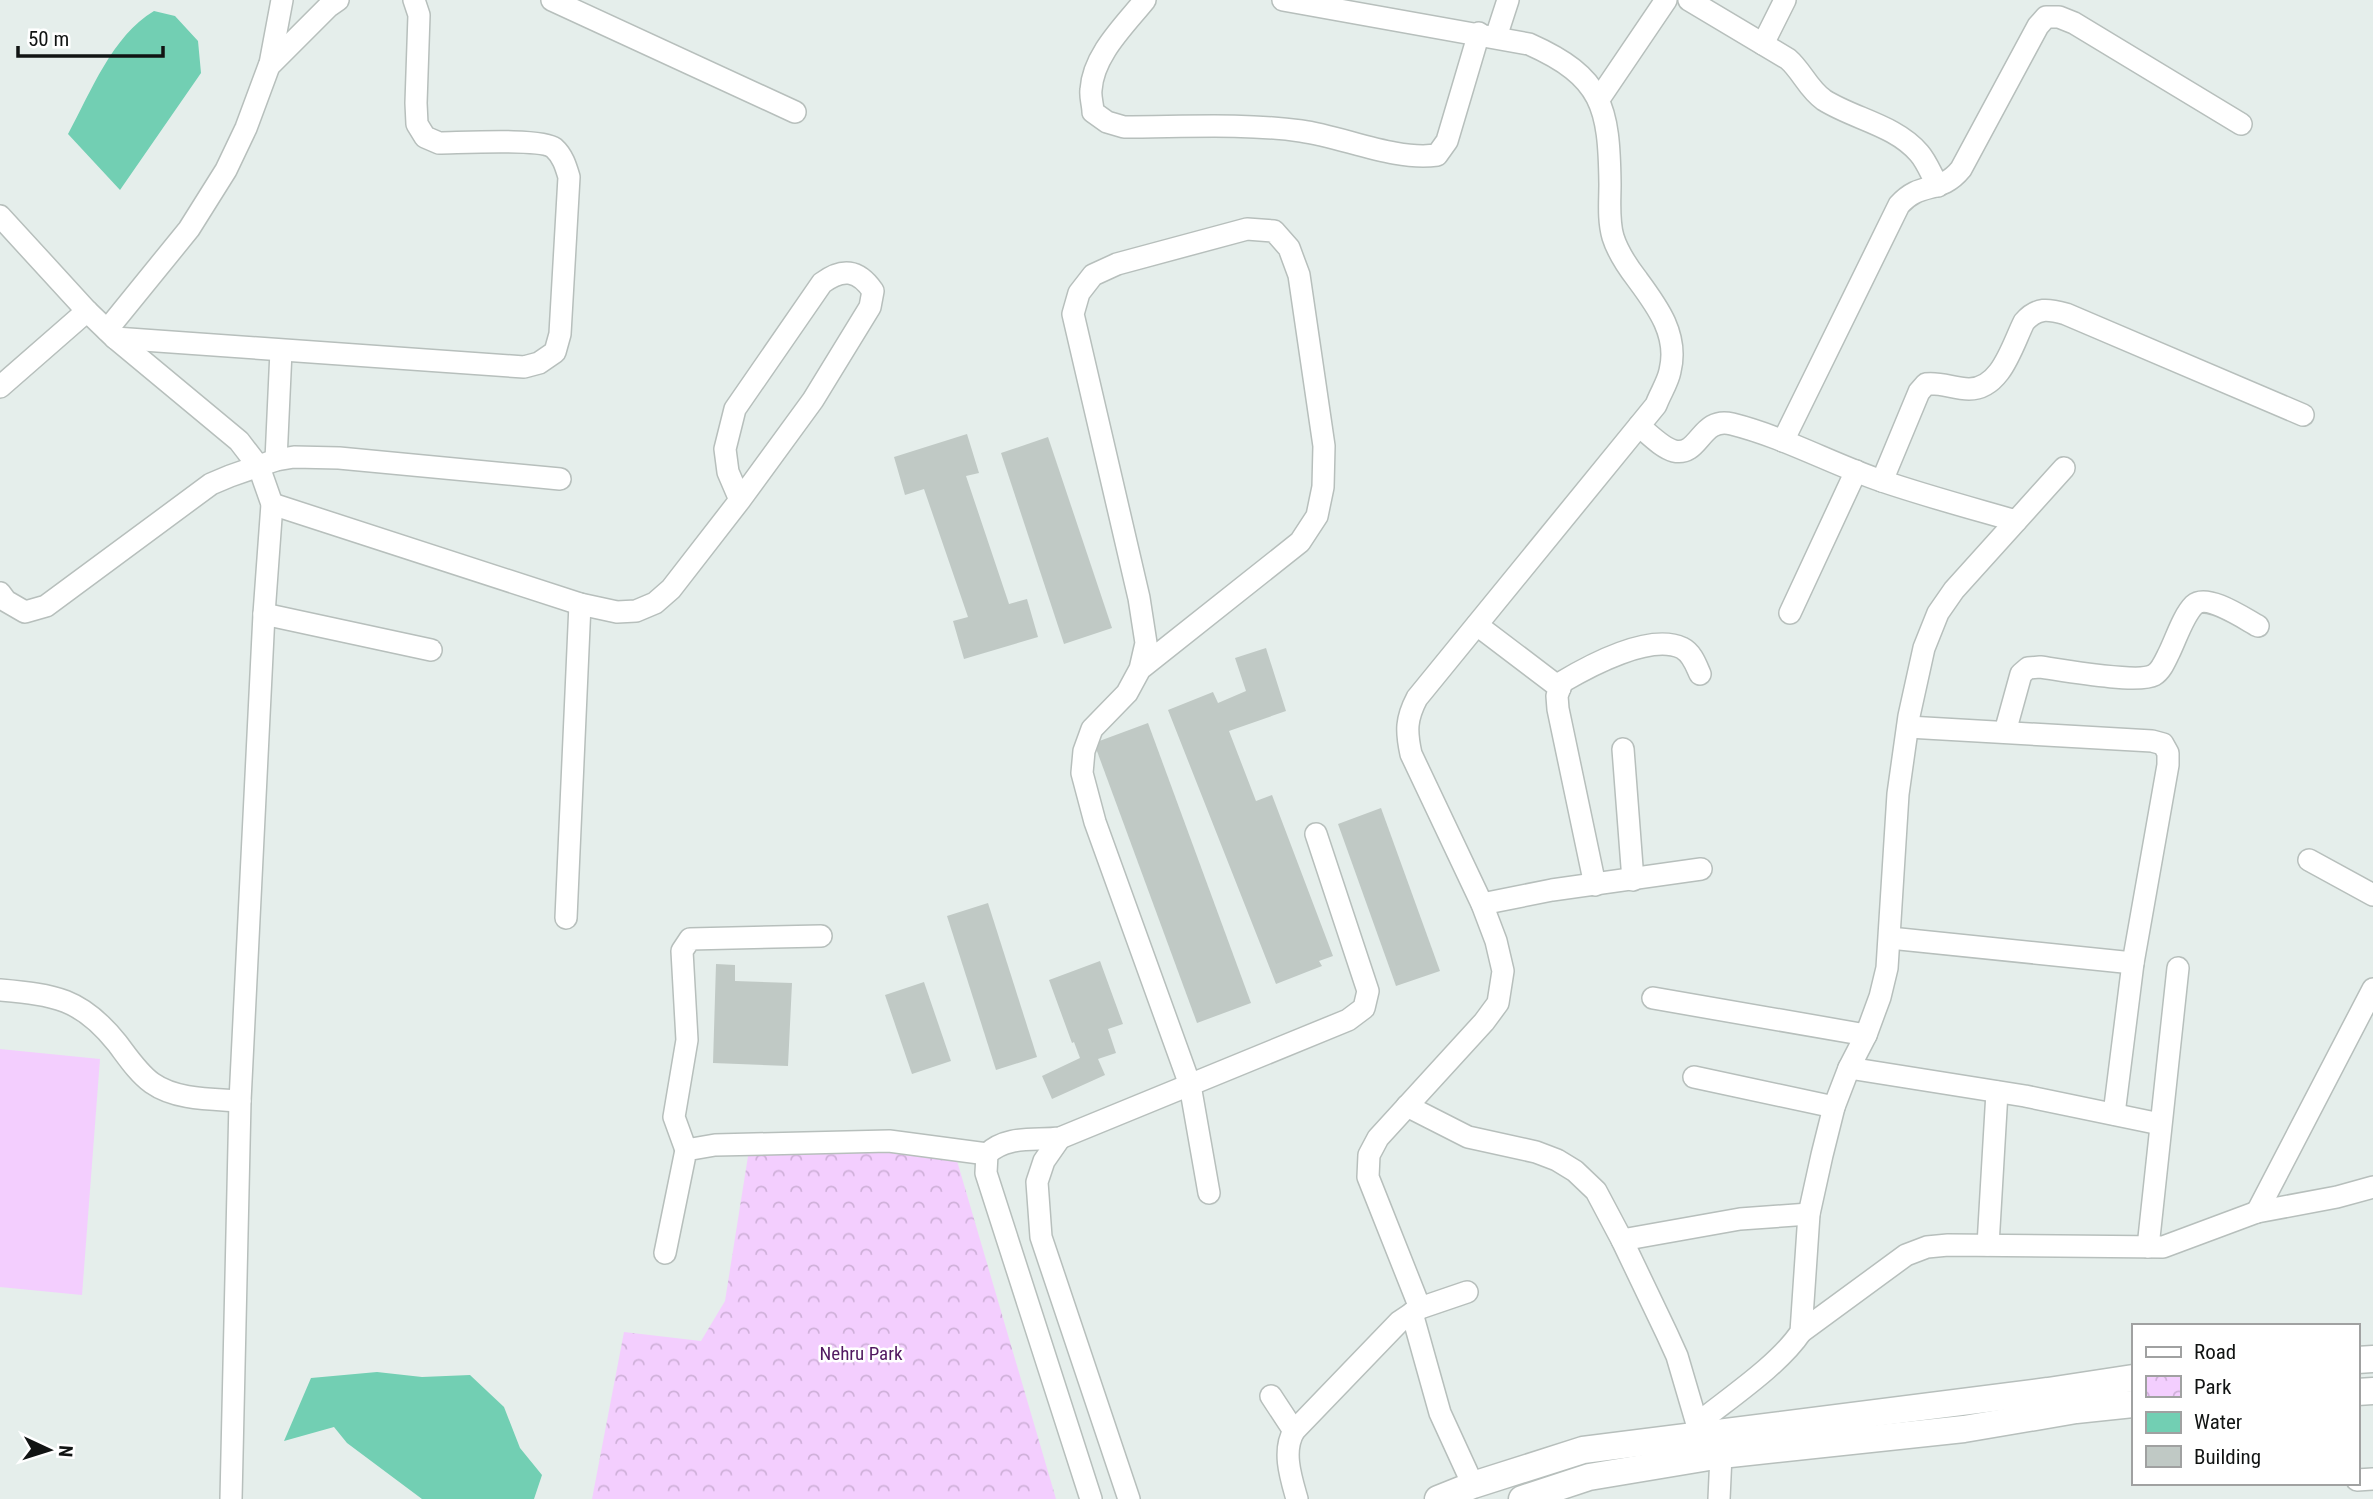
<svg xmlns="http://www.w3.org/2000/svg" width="2373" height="1499" font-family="'Roboto Condensed',sans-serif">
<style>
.park{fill:url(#park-crowns)}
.pitch{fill:#f3cefe}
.water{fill:#72cfb3}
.building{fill:#c0c9c5}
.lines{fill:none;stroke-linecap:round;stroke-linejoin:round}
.minor-casing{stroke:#b7bfbc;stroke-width:24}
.major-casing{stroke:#b7bfbc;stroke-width:29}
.minor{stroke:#fff;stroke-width:21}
.major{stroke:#fff;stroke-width:26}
.labels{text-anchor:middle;stroke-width:5;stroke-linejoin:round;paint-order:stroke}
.park-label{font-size:19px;fill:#511860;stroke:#fff}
</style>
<defs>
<pattern id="park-crowns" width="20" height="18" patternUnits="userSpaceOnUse" patternTransform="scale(1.75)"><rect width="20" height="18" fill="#f3cefe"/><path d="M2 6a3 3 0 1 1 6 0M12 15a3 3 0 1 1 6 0" fill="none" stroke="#cfb0d9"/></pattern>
</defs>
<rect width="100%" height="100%" fill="#e5eeeb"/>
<polygon class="park" points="749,1150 955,1154 1056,1499 592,1499 624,1332 701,1341 725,1301"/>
<polygon class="pitch" points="0,1049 100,1059 82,1295 0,1287"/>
<g class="water">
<path d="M154,11L175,16L198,41L201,73L120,190L68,134C91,92 112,36 154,11Z"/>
<polygon points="377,1372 422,1377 470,1375 504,1407 520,1448 542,1475 534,1499 422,1499 347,1443 334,1427 284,1441 311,1378"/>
</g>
<g class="building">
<polygon points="967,434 979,473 966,476 1009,604 1027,599 1038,637 964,659 953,621 968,617 924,489 905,495 894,457"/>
<polygon points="1048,437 1112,628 1064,644 1001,453"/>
<polygon points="1266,648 1286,711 1229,731 1256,801 1272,795 1333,956 1319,961 1322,966 1276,984 1168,710 1213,692 1218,703 1246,691 1235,658"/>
<polygon points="1148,723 1251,1003 1197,1023 1094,743"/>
<polygon points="1381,808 1440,971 1396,986 1338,824"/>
<polygon points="988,903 1037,1057 996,1070 947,916"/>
<polygon points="1100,961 1123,1024 1108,1029 1116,1053 1098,1059 1105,1075 1052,1099 1042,1076 1080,1058 1074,1042 1072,1043 1049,980"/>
<polygon points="716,964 735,965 735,981 792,983 788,1066 713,1063"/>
<polygon points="924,982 951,1061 912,1074 885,995"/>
</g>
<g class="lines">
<defs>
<g id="minor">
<polyline points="552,0 795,112"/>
<path d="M1145,0C1125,25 1093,55 1091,90C1090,97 1093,105 1093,112L1107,122L1124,127C1182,127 1243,123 1301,131C1344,137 1395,161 1437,155L1447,141L1479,33"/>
<path d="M1283,0L1529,44C1603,77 1609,107 1610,184C1610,201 1608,220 1613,237C1618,253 1627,266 1637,279C1657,306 1679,335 1670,371C1668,382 1660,394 1656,405L1417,698C1406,719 1406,731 1411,754L1482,904L1496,941L1503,971L1498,1003L1484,1022L1378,1138L1369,1155L1368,1177L1420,1308"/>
<path d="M1689,0L1788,59C1802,71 1808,89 1824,100C1854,119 1895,125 1919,153C1927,162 1932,176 1938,186"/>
<polyline points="1496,37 1508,0"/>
<polyline points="1763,44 1785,0"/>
<polyline points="270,64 282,0"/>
<polyline points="1599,99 1666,0"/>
<polyline points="0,216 87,311 115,338 239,441 259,467 272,504 264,614 240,1101 231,1499"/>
<polyline points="107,330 189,229 226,170 246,128 269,66 328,7 338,0"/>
<path d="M115,338L524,367L539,363L555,352L560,334L569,177C566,167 563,156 554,148C541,138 459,143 439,143L425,137L417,124L416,103L419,15L414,0"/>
<polyline points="0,387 87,311"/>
<path d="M1639,426C1648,433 1662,448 1674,451C1700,457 1700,416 1732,424C1784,437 1832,464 1882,481C1926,496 1971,508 2016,521"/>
<path d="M1783,441L1899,205C1921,180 1940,195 1961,169L2038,26L2046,17H2059L2074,23L2241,124"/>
<polyline points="276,460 281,351"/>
<path d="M1882,481L1919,392L1926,384C1941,382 1954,389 1969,389C2001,389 2012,346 2024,322C2037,307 2048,309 2066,314L2303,415"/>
<path d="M272,504L580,604L617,612L636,611L655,603L671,589L740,500L813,400L870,307L873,291C858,269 842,268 822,283L735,409L725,449L728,472L740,500"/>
<polyline points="0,593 6,601 25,612 46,606 211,484 230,476 276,460 294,457 339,458 560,479"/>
<polyline points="1790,613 1856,471"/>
<polyline points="264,614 431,650"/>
<polyline points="1477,625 1560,688"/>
<polyline points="1140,669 1300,542 1317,516 1323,487 1324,446 1299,275 1289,248 1274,231 1247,229 1117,264 1093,275 1079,293 1073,314 1139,598 1146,643 1140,669 1127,693 1092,729 1084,751 1082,773 1095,822 1190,1085 1209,1193"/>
<polyline points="1908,727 2152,741 2163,744 2168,753 2168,765 2133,963 2114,1114"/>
<path d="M2005,732L2021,674L2028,668L2040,667C2062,670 2138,684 2154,675C2161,671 2165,661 2169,653C2176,639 2183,616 2194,605C2207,593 2245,619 2258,626"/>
<polyline points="1623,749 1633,880"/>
<polyline points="2309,860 2373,895"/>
<path d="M1595,885L1558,709L1557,696L1562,682C1589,666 1650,633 1682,648C1692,653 1696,665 1700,674"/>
<polyline points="1482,904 1552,890 1701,869"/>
<polyline points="566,918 580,604"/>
<polyline points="1890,938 2133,963"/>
<path d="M0,990C55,995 81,998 117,1043C127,1056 138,1073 152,1083C176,1100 211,1099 240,1101"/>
<polyline points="1653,998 1866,1035"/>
<polyline points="1849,1068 2025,1096 2160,1124"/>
<polyline points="1694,1077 1834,1107"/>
<polyline points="1407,1106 1468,1137 1536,1152 1557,1160 1575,1171 1596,1191 1622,1240 1667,1334 1677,1356 1697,1424"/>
<polyline points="1060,1138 1044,1161 1037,1182 1041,1237 1129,1499"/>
<polyline points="686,1150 674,1117 687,1040 682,951 690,939 821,936"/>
<polyline points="2257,1212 2373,989"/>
<polyline points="1622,1240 1740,1219 1809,1214"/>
<polyline points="1988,1245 1997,1092"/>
<polyline points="2148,1247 2178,968"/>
<polyline points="665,1253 686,1150 715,1145 889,1141 987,1154"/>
<polyline points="1412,1313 1440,1413 1473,1485"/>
<polyline points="1801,1332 1906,1255 1927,1247 1948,1245 2163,1247 2257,1212 2337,1197 2373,1187"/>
<polyline points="1271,1396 1294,1431"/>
<path d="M1700,1434L1697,1424C1729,1398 1779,1365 1801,1332L1809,1214L1822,1155L1834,1107L1849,1068L1866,1035L1880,997L1887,968L1898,794L1909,716L1924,648L1938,613L1954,590L2064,468"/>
<polyline points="2357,1480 2373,1479"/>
<path d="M1091,1499L986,1173L987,1154C1007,1135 1034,1141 1060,1138L1348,1020L1364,1008L1368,991L1316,834"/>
<path d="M1297,1499C1291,1478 1282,1451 1294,1431L1399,1322L1420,1308L1467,1292"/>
<polyline points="1719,1499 1721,1455"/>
</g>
<g id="major">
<polyline points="2357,1360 2373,1359"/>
<polyline points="2357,1392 2373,1391"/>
<polyline points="1438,1499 1473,1485 1583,1450 2048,1391 2133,1378"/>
<polyline points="1522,1499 1589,1477 1721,1455 1964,1429 2076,1410 2133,1404"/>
</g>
</defs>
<use href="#minor" class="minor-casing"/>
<use href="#major" class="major-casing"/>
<use href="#minor" class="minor"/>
<use href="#major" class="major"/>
</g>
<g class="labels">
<g class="park-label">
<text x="861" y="1360">Nehru Park</text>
</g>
</g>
<rect x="2132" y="1324" width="228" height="161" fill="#ffffff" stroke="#a0a1a1" stroke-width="2"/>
<rect x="2146" y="1347" width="35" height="10" fill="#ffffff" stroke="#a0a1a1" stroke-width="2"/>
<text x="2194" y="1359" font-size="21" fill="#111413">Road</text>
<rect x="2146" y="1376" width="35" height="21" fill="url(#park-crowns)" stroke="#a0a1a1" stroke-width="2"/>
<text x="2194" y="1394" font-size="21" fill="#111413">Park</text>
<rect x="2146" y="1412" width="35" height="21" fill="#72cfb3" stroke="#a0a1a1" stroke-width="2"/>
<text x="2194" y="1429" font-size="21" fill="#111413">Water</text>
<rect x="2146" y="1446" width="35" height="21" fill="#c0c9c5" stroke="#a0a1a1" stroke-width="2"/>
<text x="2194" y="1464" font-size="21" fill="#111413">Building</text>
<g transform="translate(49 1450) rotate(94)" stroke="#ffffff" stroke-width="5" paint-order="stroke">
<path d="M0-5L12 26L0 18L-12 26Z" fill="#111413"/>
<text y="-10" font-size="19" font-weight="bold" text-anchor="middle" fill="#111413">N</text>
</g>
<path d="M18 46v10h145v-10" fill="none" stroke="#111413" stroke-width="3.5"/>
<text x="28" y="46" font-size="21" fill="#111413" stroke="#ffffff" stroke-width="5" paint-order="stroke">50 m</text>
</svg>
